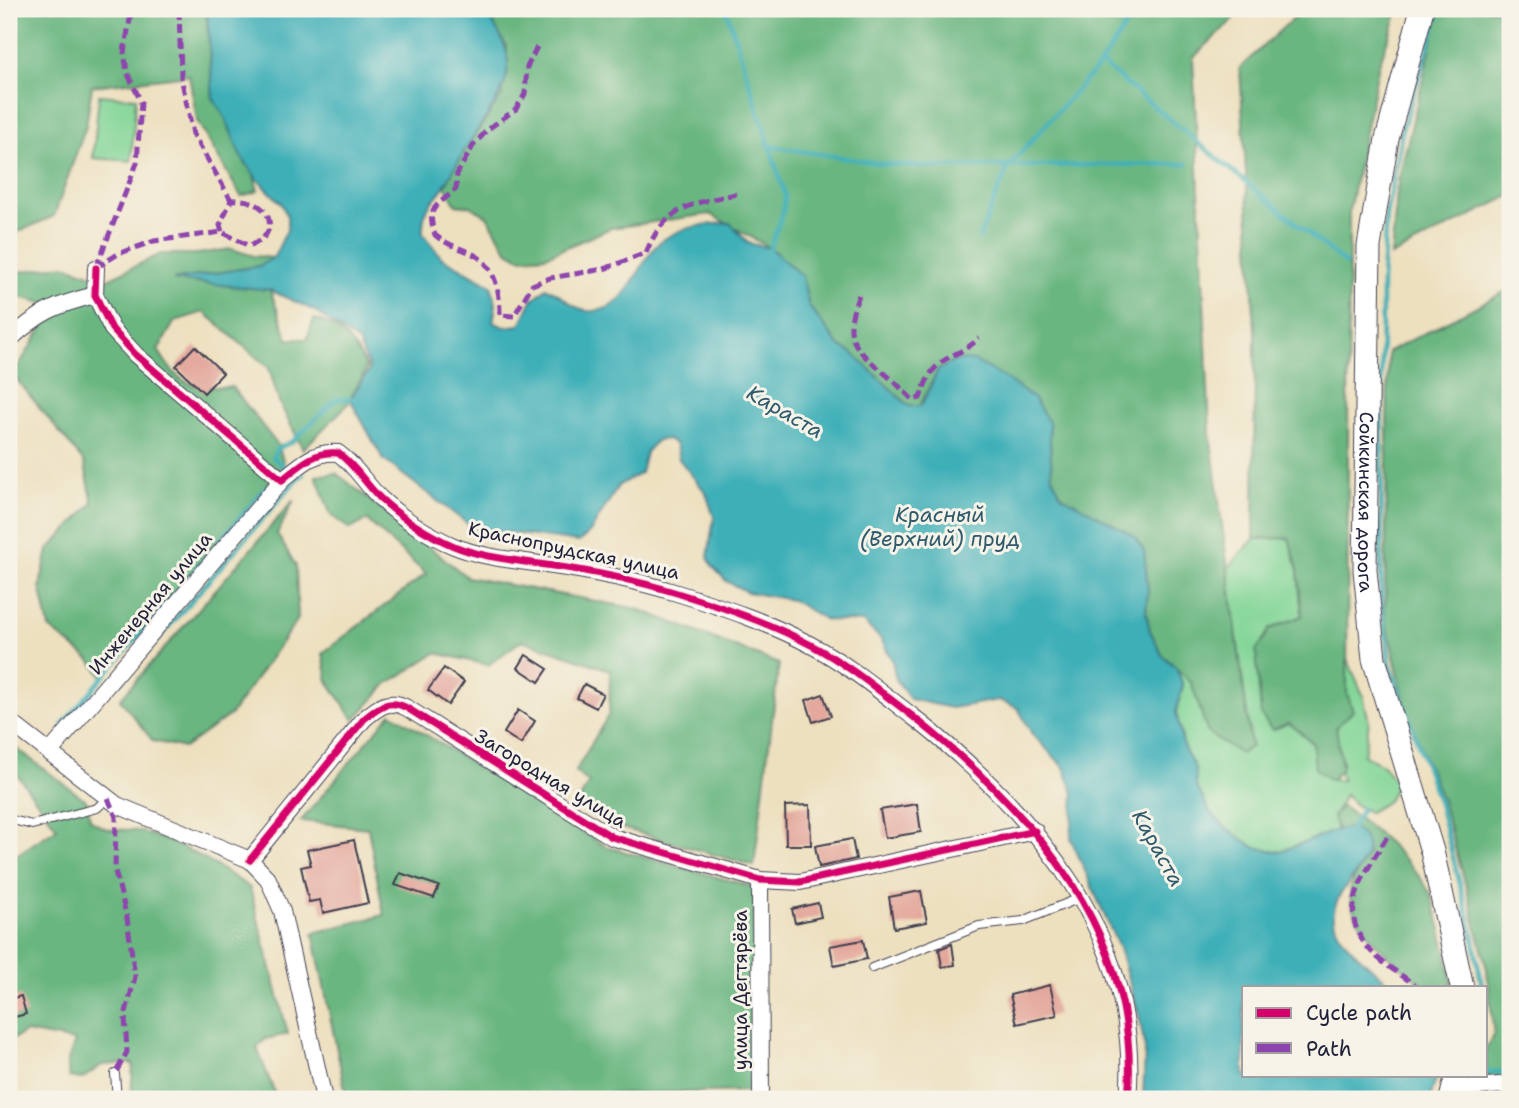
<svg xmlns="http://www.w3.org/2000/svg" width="1519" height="1108" font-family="'Shantell Sans',sans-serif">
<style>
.green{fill:#82d597;stroke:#527c69;stroke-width:2}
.forest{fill:#69b680;stroke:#466c5e;stroke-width:2}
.water{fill:#3eafb7;stroke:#306879;stroke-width:2}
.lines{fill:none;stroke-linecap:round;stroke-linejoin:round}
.stream{stroke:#3eafb7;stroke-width:4.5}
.building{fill:#e4a79c}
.service-casing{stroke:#403e4f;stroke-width:10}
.minor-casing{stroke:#403e4f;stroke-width:18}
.secondary-casing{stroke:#403e4f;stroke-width:25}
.service{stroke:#fff;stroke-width:8}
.minor{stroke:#fff;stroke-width:16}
.secondary{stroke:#fff;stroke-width:23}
.quiet{stroke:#8e44ad;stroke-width:5;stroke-dasharray:10 5;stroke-linecap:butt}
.cycleway-casing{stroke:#f7f3e8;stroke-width:11}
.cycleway{stroke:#d6006c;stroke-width:7}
.labels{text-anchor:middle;stroke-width:6;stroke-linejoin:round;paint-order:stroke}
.street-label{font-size:19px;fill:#22223b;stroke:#f7f3e8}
.water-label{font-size:21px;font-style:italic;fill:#2d5a6d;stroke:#f7f3e8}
</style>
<rect width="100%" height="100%" fill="#f7f3e8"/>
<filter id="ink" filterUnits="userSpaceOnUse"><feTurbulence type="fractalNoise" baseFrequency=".0143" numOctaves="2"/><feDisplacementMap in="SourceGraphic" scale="14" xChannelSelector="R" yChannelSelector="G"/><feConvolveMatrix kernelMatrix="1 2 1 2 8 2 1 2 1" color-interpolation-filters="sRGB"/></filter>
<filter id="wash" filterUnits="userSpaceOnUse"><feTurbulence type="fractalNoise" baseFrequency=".00686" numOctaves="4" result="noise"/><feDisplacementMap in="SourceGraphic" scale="28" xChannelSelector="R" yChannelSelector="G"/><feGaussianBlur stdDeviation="1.57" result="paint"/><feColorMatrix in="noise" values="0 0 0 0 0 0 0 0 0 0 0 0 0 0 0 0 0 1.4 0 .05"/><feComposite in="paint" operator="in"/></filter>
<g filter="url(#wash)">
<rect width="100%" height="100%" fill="#ede0bf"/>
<g class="green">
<polygon points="99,95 136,98 131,161 93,158"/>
<polygon points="1289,538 1298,570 1302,616 1270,629 1272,730 1289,723 1313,743 1331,780 1343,780 1339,773 1343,761 1324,733 1343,649 1363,695 1369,722 1364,755 1384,766 1397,784 1388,801 1369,812 1355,805 1345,795 1333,817 1337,830 1279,852 1254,847 1224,826 1209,811 1196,785 1195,768 1184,748 1176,712 1183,685 1176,667 1251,746 1228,568 1254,539"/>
</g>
<g class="forest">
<polygon points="9,9 206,9 213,97 226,118 240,154 254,175 258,191 241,196 197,121 189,75 92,86 86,126 54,216 9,236"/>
<polygon points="514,9 1244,9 1193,58 1210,433 1251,746 1241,754 1208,733 1191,682 1162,655 1150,631 1146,613 1148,589 1144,551 1061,495 1052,477 1049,422 938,370 920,406 909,406 851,353 839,346 809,306 802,276 770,248 710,214 611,228 546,256 520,258 507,250 487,216 470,206 456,205 445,186 456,164 502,95 507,47 491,20"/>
<polygon points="1303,9 1399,9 1379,64 1349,211 1347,693 1353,711 1336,727 1342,768 1331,780 1315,769 1313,743 1289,723 1272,730 1261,715 1256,651 1270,629 1302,616 1298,570 1289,538 1254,539 1255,331 1240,68"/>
<polygon points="1440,9 1510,9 1510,196 1391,256 1398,182"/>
<path d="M231,249L254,256L274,258L259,266L175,280L270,290L288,339H307L314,319C340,324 356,346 367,368L347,405L303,449L279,402L269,368L204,312L175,321L158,350C180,387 191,388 232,387L279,447L284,464L103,677L90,660L49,628L40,586L48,550L93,503L84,462L13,375L42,328L50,305L16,296L10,273L65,265L106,280L161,254H197Z"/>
<polygon points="1510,289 1510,1078 1486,1081 1486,1048 1494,1036 1487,970 1468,893 1442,801 1407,712 1385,618 1388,352"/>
<polygon points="336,473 467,577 638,609 779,664 754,866 615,826 579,801 589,782 575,772 609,714 610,670 522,640 488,665 436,653 387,684 354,720 328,681 323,653 426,574 367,520 350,529 331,515 316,476"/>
<polygon points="294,500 277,534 296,566 298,619 231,714 184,748 153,741 120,699"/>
<polygon points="391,713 607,847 754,887 754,1091 347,1099 313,933 384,915 368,828 301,821"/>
<path d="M17,749L87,801L90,819C115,838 118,825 142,832C181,843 217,865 250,888L288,1034L265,1039L257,1048L277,1099H131L133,1063L102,1065L82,1079L69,1077L67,1063L75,1041L26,1032L9,1041V860L57,828L9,764V754Z"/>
<path d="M1341,806C1370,825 1409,858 1427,888C1436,901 1451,970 1452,987C1446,987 1431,990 1426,986C1400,968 1350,928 1350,893C1350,880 1362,866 1368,854L1352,827L1337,830L1333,817Z"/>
</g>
<path class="water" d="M207,9H483C519,57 514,76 482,123C469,143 458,162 446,183C434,204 422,203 423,234L442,258L491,285L496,304L493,322L504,327L520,325L532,300L546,288C562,292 571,309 588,311C630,315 638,257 663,240C683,226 706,224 730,223L748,243L770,248L802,276L809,306L839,346L851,352L909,406H921L938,370L957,360L975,361L1008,380L1034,399L1049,422L1052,477L1061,495L1134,536L1144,551L1148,589L1146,613L1150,631L1162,655L1176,667L1183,685L1176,712L1184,748L1195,768L1196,785L1209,811L1224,826L1254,847L1279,852L1337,830L1352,827C1397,855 1329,883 1334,919C1336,942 1377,971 1394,987H1244V1075H1437L1430,1099H1143L1145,1049L1139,1015L1119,948L1071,839L1074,794L1064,767L1032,734L1018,708L999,700L951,708L910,699L896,680L892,660L881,639L863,622L826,620L792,600L747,592L726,581L712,566L708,557L714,517L706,493L679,459L676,445L668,439L657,440L646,452L641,473L619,485L590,532L579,542L473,528L383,459L350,399L370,369L358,342L315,311L270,290L173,280L259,266L274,257L287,230V216L281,203L257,179L240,155L226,119L213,98Z"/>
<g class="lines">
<g class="stream">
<polyline points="726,9 785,195 783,212 770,248"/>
<polyline points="1440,9 1403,127 1386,215 1382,280 1381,601 1390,665 1439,803 1473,935 1482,987"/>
<polyline points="1101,63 1346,264"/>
<polyline points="769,146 883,164 934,167 1187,164"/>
<polyline points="979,238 1008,167 1101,63 1137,9"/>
<polyline points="283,466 273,457 277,449 293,441 336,399 350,399"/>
<polyline points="119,684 297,479 303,475"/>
<polyline points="63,724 267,486"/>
<polyline points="1397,784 1407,812"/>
<polyline points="1352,827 1362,809"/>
<polyline points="1486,1072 1510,1072"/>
</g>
</g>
<g id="blocks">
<g class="building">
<polygon points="195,346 223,373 204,393 176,366"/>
<polygon points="526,655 548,669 539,682 518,668"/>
<polygon points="444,668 464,682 448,705 428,690"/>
<polygon points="584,684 603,694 596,708 577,698"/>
<polygon points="823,694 831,716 813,722 806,700"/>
<polygon points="518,710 535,721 521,744 504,733"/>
<polygon points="917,804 921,832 885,838 880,810"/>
<polygon points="810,805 811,845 786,845 785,806"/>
<polygon points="852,839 856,859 819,867 815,846"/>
<polygon points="354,840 368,903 323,913 320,900 309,902 301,867 311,865 307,850"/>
<polygon points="400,873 439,886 434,898 395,885"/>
<polygon points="921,891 927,922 894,928 889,897"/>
<polygon points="818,903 821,917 795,923 792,909"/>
<polygon points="863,940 867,959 834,966 830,946"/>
<polygon points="952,944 955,965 942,967 939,949"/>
<polygon points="1050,985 1057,1015 1017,1024 1010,995"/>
<polygon points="21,996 26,1014 11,1018 9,999"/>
</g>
</g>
</g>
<g filter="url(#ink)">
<use href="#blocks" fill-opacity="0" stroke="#403e4f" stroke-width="2"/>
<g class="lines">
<defs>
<g id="service">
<polyline points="9,819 32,825 97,808 108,798"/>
<polyline points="872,968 979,926 1023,921 1080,898"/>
<polyline points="115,1074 117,1099"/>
</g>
<g id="minor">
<path d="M96,268L95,295L112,329L136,355L282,480C299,466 315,450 338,453C355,465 365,483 380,498C400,517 428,535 454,546C483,558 516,560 546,565C590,571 635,580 677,593C722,607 770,623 811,645C849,665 882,693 916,719C1034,813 1143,938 1128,1099"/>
<path d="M9,340C40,312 55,305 95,295"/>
<polyline points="9,721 117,805 250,860 268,879 282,911 324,1099"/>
<polyline points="50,752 282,480"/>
<path d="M250,860L364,719C378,707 389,698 407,708L612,837L760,880L800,882L1035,831"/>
<polyline points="760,880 761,1099"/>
<polyline points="1454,1089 1510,1084"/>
</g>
<g id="secondary">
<path id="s1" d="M1422,9L1387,139L1369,246L1365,570L1374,659L1432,851L1462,987"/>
<polyline points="1451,1099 1457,1075"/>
</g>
</defs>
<use href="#service" class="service-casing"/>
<use href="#minor" class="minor-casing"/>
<use href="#secondary" class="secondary-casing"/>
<use href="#service" class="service"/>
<use href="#minor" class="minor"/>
<use href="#secondary" class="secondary"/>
<g class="quiet">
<polyline points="179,9 181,77 193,134 231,200"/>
<path d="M537,47L527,67L525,94L516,109L488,129L473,146L457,174L456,189C438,206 425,206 435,235C448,246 462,248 475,255C496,267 500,293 500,315L514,316L532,285L550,278L604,269L646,253C664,207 693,203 736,194"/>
<path d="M96,268L118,254L154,241L222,232L249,246C285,234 270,196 231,200L220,225L222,232"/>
<polyline points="96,268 137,163 141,102 127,72 124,52 132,9"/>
<path d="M859,295C840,340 856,349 889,377C898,384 905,393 913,400L920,398C924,388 928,375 936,367C949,354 966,352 979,338"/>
<polyline points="108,798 116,817 115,871 127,918 135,977 125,1016 127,1052 115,1074"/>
<path d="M1387,837C1361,880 1332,916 1377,957C1390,969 1405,976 1416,987"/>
</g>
<defs>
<g id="cycleway">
<path d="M96,268L95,295L112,329L136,355L282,480C299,466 315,450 338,453C355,465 365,483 380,498C400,517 428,535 454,546C483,558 516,560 546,565C590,571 635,580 677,593C722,607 770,623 811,645C849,665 882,693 916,719C1034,813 1143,938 1128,1099"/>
<path d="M250,860L364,719C378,707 389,698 407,708L612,837L760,880L800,882L1035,831"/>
</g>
</defs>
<use href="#cycleway" class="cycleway-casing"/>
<use href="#cycleway" class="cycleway"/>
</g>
</g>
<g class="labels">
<g class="street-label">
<text dy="7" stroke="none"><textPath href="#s1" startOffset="499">Сойкинская дорога</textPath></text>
<text transform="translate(574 550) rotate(12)" y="7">Краснопрудская улица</text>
<text transform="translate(150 603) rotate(-50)" y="7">Инженерная улица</text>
<text transform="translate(551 778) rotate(31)" y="7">Загородная улица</text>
<text transform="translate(740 990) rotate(-90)" y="7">улица Дегтярёва</text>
</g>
<g class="water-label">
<text transform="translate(785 412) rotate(30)" y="7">Караста</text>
<text x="940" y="522">Красный<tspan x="940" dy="24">(Верхний) пруд</tspan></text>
<text transform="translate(1158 848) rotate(61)" y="7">Караста</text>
</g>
</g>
<rect width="1519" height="1108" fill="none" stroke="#f7f3e8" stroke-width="35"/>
<rect x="1242" y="986" width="245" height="91" fill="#f7f3e8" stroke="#a29fa3" stroke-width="2"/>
<rect x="1256" y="1008" width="35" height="10" fill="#d6006c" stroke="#a29fa3" stroke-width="2"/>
<text x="1306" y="1020" font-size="21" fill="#22223b">Cycle path</text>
<rect x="1256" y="1043" width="35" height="10" fill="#8e44ad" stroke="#a29fa3" stroke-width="2"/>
<text x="1306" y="1056" font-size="21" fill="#22223b">Path</text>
</svg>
